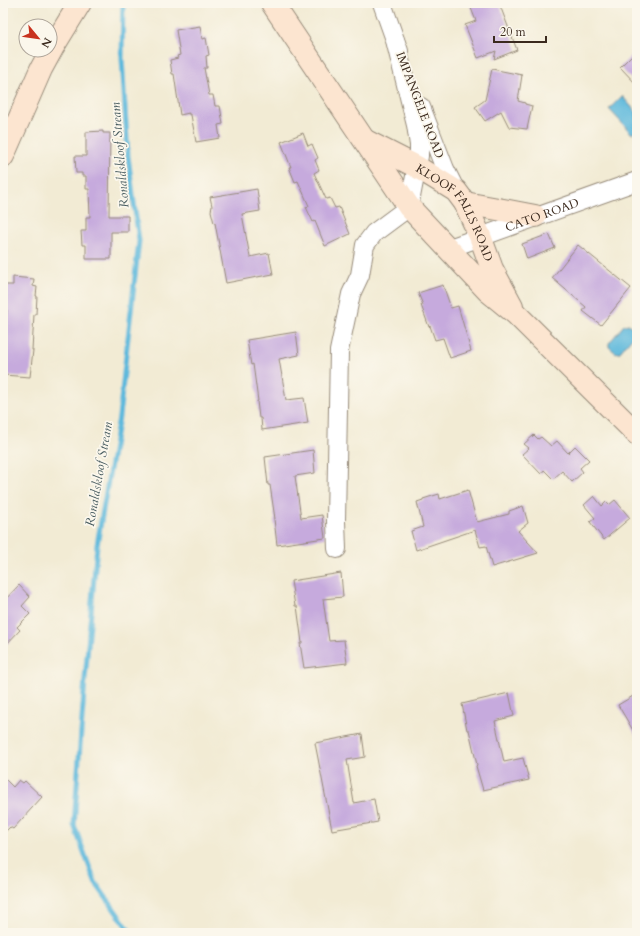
<svg xmlns="http://www.w3.org/2000/svg" width="640" height="936" font-family="Cardo,serif">
<style>
.water{fill:#5fb9dc;stroke:#4d727d}
.lines{fill:none;stroke-linecap:round;stroke-linejoin:round}
.stream{stroke:#5fb9dc;stroke-width:5}
.building{fill:#c6aadd}
.street-casing{stroke:#968a79;stroke-width:20}
.secondary-casing{stroke:#968a79;stroke-width:24}
.street{stroke:#fff;stroke-width:18}
.secondary{stroke:#fce5d0;stroke-width:22}
.labels{text-anchor:middle;stroke-width:3.5;stroke-linejoin:round;paint-order:stroke}
.street-label{font-size:12px;fill:#3b2a1e;stroke:#fbf7ec}
.water-label{font-size:13px;font-style:italic;fill:#485c60;stroke:#fbf7ec}
</style>
<rect width="100%" height="100%" fill="#fbf7ec"/>
<filter id="ink" filterUnits="userSpaceOnUse"><feTurbulence type="fractalNoise" baseFrequency=".025" numOctaves="2"/><feDisplacementMap in="SourceGraphic" scale="8" xChannelSelector="R" yChannelSelector="G"/><feConvolveMatrix kernelMatrix="1 2 1 2 8 2 1 2 1" color-interpolation-filters="sRGB"/></filter>
<filter id="wash" filterUnits="userSpaceOnUse"><feTurbulence type="fractalNoise" baseFrequency=".012" numOctaves="4" result="noise"/><feDisplacementMap in="SourceGraphic" scale="16" xChannelSelector="R" yChannelSelector="G"/><feGaussianBlur stdDeviation="0.9" result="paint"/><feColorMatrix in="noise" values="0 0 0 0 0 0 0 0 0 0 0 0 0 0 0 0 0 1.4 0 .05"/><feComposite in="paint" operator="in"/></filter>
<g filter="url(#wash)">
<rect width="100%" height="100%" fill="#f2ebd4"/>
<g class="water">
<polygon points="622,96 637,113 637,130 632,134 609,109"/>
<polygon points="629,324 634,329 635,334 620,352 616,353 609,347 609,343 624,325"/>
</g>
<g class="lines">
<polyline class="stream" points="123,3 122,58 128,156 139,241 119,417 97,545 85,679 74,825 95,882 131,933"/>
</g>
<g id="blocks">
<g class="building">
<polygon points="469,3 499,3 517,50 494,59 496,51 478,58 465,25 476,21"/>
<polygon points="200,26 202,39 206,38 209,55 206,56 207,68 204,68 209,95 213,95 215,106 220,106 223,124 218,125 220,138 196,142 191,115 189,115 189,113 180,115 174,74 172,74 170,60 178,58 177,56 180,55 176,30"/>
<polygon points="637,50 637,85 620,67"/>
<polygon points="492,69 522,75 518,101 525,103 525,104 532,106 527,129 509,127 501,111 485,121 475,107 485,100"/>
<polygon points="103,131 103,133 110,133 109,216 128,216 128,232 111,232 111,259 86,259 86,245 82,245 81,231 86,231 86,217 90,217 89,189 86,189 86,176 82,176 82,173 76,173 75,156 86,156 86,132"/>
<polygon points="303,133 308,146 312,144 318,158 315,160 319,170 314,173 326,199 330,198 335,208 339,207 350,234 325,246 315,221 313,222 306,207 309,206 298,181 295,182 289,167 291,167 281,142"/>
<polygon points="257,189 260,211 242,214 250,257 269,253 273,274 226,283 215,223 214,223 211,211 212,206 210,197"/>
<polygon points="549,234 555,248 527,259 522,244"/>
<polygon points="578,245 631,288 601,325 583,311 586,307 552,278"/>
<polygon points="13,277 34,279 33,286 37,287 36,296 37,296 36,314 34,314 32,350 33,350 30,377 3,375 3,350 4,350 7,310 3,309 3,285 13,285"/>
<polygon points="443,285 451,308 458,306 471,351 450,358 443,338 435,340 430,326 429,327 421,305 423,305 418,293"/>
<polygon points="296,332 299,355 279,359 286,400 304,398 308,423 262,430 261,418 259,418 257,401 258,401 253,364 251,365 247,340"/>
<polygon points="534,435 538,439 541,437 551,446 557,441 568,453 575,446 589,460 580,468 583,472 572,482 562,471 553,479 544,470 541,474 522,454 529,448 524,444"/>
<polygon points="313,450 315,473 295,476 301,518 322,515 325,538 277,545 274,519 275,519 270,485 268,485 265,457"/>
<polygon points="468,490 477,522 509,514 509,511 523,506 528,523 518,531 538,553 492,567 486,546 480,547 475,530 416,550 411,531 423,527 417,502 423,500 423,499 439,494 440,499"/>
<polygon points="594,496 602,506 606,502 609,505 615,500 630,518 604,540 590,522 595,518 584,505"/>
<polygon points="341,573 343,597 323,599 329,641 344,640 347,663 304,668 300,643 302,643 297,606 295,606 291,581"/>
<polygon points="19,585 30,597 22,606 30,614 17,627 20,630 3,648 3,602"/>
<polygon points="509,693 514,716 495,721 504,762 523,758 529,780 483,790 476,766 477,765 469,730 467,730 462,704"/>
<polygon points="633,696 637,704 637,737 618,705"/>
<polygon points="362,734 365,757 347,760 354,803 374,799 378,822 332,830 315,743"/>
<polygon points="3,777 13,787 19,780 23,783 25,781 42,797 13,829 10,827 3,834"/>
</g>
</g>
</g>
<g filter="url(#ink)">
<use href="#blocks" fill-opacity="0" stroke="#968a79" stroke-width="1"/>
<g class="lines">
<defs>
<g id="street">
<polyline points="382,3 399,51"/>
<polyline points="421,107 445,169 456,191"/>
<path id="s1" d="M447,249L637,181"/>
<polyline points="337,549 336,521 339,351 351,294 360,275 365,245 374,233 409,207 419,156 419,145 416,125 395,40"/>
</g>
<g id="secondary">
<polyline points="272,3 409,207 488,291 516,314 637,434"/>
<path id="s2" d="M366,141L417,167L456,191L465,203L480,236L492,269L512,306"/>
<polyline points="3,156 41,69 53,47 80,3"/>
<polyline points="465,203 535,216"/>
</g>
</defs>
<use href="#street" class="street-casing"/>
<use href="#secondary" class="secondary-casing"/>
<use href="#street" class="street"/>
<use href="#secondary" class="secondary"/>
</g>
</g>
<g class="labels">
<g class="street-label">
<text transform="translate(420 105) rotate(69)" y="4">IMPANGELE ROAD</text>
<text dy="4" stroke="none"><textPath href="#s1" startOffset="101">CATO ROAD</textPath></text>
<text dy="4" stroke="none"><textPath href="#s2" startOffset="119">KLOOF FALLS ROAD</textPath></text>
</g>
<g class="water-label">
<text transform="translate(119 155) rotate(-95)" y="5">Ronaldskloof Stream</text>
<text transform="translate(98 474) rotate(-80)" y="5">Ronaldskloof Stream</text>
</g>
</g>
<rect width="640" height="936" fill="none" stroke="#fbf7ec" stroke-width="16"/>
<g transform="translate(38 38) rotate(119)"><circle r="19" fill="#fbf7ec" stroke="#aea59a"/>
<path d="M0-3L7 15L0 10L-7 15Z" fill="#c8321e"/>
<text y="-6" font-size="11" font-weight="bold" text-anchor="middle" fill="#3b2a1e">N</text>
</g>
<path d="M494 36v6h52v-6" fill="none" stroke="#3b2a1e" stroke-width="2"/>
<text x="500" y="36" font-size="12" fill="#3b2a1e" stroke="#fbf7ec" stroke-width="3" paint-order="stroke">20 m</text>
</svg>
